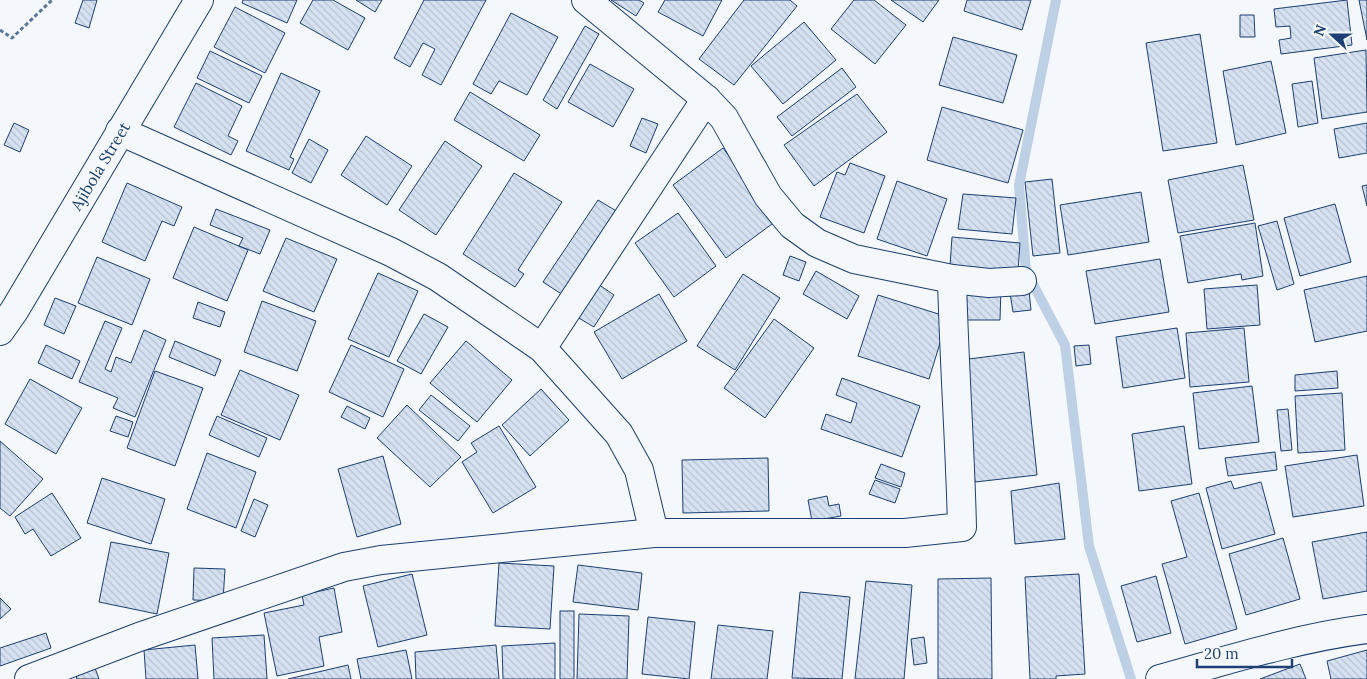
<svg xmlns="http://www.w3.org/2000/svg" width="1367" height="679" font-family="Lora,serif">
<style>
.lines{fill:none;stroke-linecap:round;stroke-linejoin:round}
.stream{stroke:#bed0e5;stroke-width:10}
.building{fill:url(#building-back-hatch);stroke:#1d3f73}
.minor-casing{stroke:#1d3f73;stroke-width:30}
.path{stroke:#5e769c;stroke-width:3;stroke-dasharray:4 2.5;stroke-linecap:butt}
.minor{stroke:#f4f7fb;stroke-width:28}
.labels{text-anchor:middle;stroke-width:4;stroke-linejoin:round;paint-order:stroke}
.street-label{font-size:16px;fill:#1d3f73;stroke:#f4f7fb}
</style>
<defs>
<pattern id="building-back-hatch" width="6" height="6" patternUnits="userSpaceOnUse" patternTransform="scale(1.25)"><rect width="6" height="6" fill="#d5e0f0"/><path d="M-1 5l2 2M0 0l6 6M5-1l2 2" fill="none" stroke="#b6c1d1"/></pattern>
</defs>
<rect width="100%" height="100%" fill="#f4f7fb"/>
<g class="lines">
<polyline class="stream" points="1056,0 1019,185 1026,271 1065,345 1089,546 1131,679"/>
</g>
<g class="building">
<polygon points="83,0 97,0 89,28 75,23"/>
<polygon points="243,0 297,0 287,23 242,3"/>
<polygon points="313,0 333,0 365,18 348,50 300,23"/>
<polygon points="356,0 382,0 375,12"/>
<polygon points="424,0 486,0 441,85 422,75 435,49 423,43 410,67 394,58"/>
<polygon points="611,0 639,0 644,3 636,16"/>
<polygon points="665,0 722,0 703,36 658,12"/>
<polygon points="744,0 790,0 797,6 734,85 699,59"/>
<polygon points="854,0 874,0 906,25 875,64 831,29"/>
<polygon points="891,0 939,0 923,22"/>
<polygon points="967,0 1031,0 1022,30 964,11"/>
<polygon points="1347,0 1352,45 1281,54 1279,40 1291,38 1290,26 1276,27 1274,9"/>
<polygon points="1359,0 1367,0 1367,40"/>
<polygon points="235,7 285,33 265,73 214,47"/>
<polygon points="511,13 558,37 527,95 499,81 491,94 473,84"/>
<polygon points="1240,15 1254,15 1255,37 1240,37"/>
<polygon points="804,22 836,60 783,104 751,66"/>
<polygon points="585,26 599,34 557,109 543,100"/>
<polygon points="1200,34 1217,143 1163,151 1146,43"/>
<polygon points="953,37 1017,55 1003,103 939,85"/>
<polygon points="1366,50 1367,112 1322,119 1314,58"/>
<polygon points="210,51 262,76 249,103 197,78"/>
<polygon points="1271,61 1286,133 1236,145 1223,71"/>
<polygon points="590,64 634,89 613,127 568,102"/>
<polygon points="842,68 856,87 792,136 777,117"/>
<polygon points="281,73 320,91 290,157 294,159 289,170 246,151"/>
<polygon points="1312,81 1318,123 1298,127 1292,84"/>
<polygon points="196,83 242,106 228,136 238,141 231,155 174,127"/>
<polygon points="470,92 540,135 524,161 454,120"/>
<polygon points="857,94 887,132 814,186 784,145"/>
<polygon points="942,107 1023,130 1008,183 927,160"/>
<polygon points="642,118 658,124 646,153 630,146"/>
<polygon points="14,123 29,130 20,152 4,145"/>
<polygon points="1367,123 1367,153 1339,158 1334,129"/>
<polygon points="366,136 412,166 387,205 341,175"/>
<polygon points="309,139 328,150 311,183 292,173"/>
<polygon points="445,141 482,166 436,235 399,210"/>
<polygon points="723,148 776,221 726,258 673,185"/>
<polygon points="850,163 885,176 864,233 820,217 837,172 845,175"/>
<polygon points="1243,165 1254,220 1178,233 1168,180"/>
<polygon points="514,173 562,202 518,270 524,274 515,287 463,254"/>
<polygon points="1052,179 1060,253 1033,256 1025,182"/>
<polygon points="897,181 947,199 927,256 877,239"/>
<polygon points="127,183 182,207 174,226 162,221 145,261 102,242"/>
<polygon points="1367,185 1367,206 1362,186"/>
<polygon points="1141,192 1149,242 1068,255 1060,205"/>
<polygon points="963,194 1016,198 1012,234 958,229"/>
<polygon points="598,200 618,212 563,295 543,282"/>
<polygon points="1335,204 1351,262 1300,276 1284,218"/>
<polygon points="216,209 270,230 260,254 239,246 243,238 210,225"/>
<polygon points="678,213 716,266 674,297 635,243"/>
<polygon points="1277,221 1294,284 1277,290 1258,226"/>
<polygon points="1255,223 1263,276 1242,280 1241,274 1188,283 1180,236"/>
<polygon points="194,227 248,250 227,301 173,278"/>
<polygon points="952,237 1020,243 1018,271 950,266"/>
<polygon points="286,238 337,259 314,312 263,291"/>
<polygon points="790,256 806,262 799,281 783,275"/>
<polygon points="97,257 150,279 132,325 78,303"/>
<polygon points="1160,259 1169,312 1095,324 1086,271"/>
<polygon points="816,271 859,296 847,319 803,294"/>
<polygon points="378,273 418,291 389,357 348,339"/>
<polygon points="743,274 780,298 735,370 697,346"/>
<polygon points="1367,276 1367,331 1315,342 1304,290"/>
<polygon points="598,284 614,295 594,327 577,317"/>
<polygon points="1257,285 1260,325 1207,329 1204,289"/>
<polygon points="957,286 1001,286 1000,320 957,320"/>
<polygon points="1029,291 1031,310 1013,312 1010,293"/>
<polygon points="659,294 687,341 622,379 594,332"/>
<polygon points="878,295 948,317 929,379 858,356"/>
<polygon points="55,298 76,306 64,334 44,325"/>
<polygon points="262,301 316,321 297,371 244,352"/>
<polygon points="198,302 225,312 220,327 193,318"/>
<polygon points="424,314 448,327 421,374 397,361"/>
<polygon points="774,319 814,348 765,418 724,388"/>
<polygon points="105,321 122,328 105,369 111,372 116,357 131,363 144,330 166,340 135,417 113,408 118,398 79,382"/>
<polygon points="1177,328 1185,378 1123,388 1116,337"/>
<polygon points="1244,328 1249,382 1190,387 1186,333"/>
<polygon points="175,341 221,360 215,376 169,357"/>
<polygon points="466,341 512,380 477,422 430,383"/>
<polygon points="46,345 80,361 72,379 38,363"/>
<polygon points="351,345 404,369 383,417 329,392"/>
<polygon points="1089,345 1091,364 1076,366 1074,346"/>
<polygon points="1024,352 1037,475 975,482 961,360"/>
<polygon points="240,370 299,395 280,440 221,415"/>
<polygon points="155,371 203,388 175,466 127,448"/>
<polygon points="1337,371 1338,388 1295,391 1295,375"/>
<polygon points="842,378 920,406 902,457 821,429 826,414 851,423 857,403 836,395"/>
<polygon points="30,379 82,408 56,454 5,424"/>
<polygon points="1252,386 1259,442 1199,449 1193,393"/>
<polygon points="541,389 569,420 530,456 502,425"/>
<polygon points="1342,393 1345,450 1298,453 1295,396"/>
<polygon points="431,395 470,426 458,441 419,410"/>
<polygon points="407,405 461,457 430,487 377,438"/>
<polygon points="347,406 370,418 365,429 341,417"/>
<polygon points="1288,409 1292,450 1281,451 1277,410"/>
<polygon points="116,416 133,422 128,437 110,431"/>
<polygon points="217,416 267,438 259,457 209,435"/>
<polygon points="499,426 536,487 493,513 462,462 477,452 471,443"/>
<polygon points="1184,426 1192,484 1139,491 1132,434"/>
<polygon points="0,441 43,479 10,516 0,508"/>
<polygon points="1275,452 1277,470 1228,476 1225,458"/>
<polygon points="207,453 256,472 236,528 187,509"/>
<polygon points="1357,455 1364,506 1293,517 1285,466"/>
<polygon points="383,456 401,524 357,537 338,469"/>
<polygon points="768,458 769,511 683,513 682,460"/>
<polygon points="881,464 905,473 901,487 875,478"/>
<polygon points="102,478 165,499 151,544 87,523"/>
<polygon points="875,480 900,489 895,503 869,494"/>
<polygon points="1231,481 1234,489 1261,482 1275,534 1222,549 1206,488"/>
<polygon points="1059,483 1065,539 1015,544 1011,491"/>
<polygon points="52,493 81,538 51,556 33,529 25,534 15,517"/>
<polygon points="1199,493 1237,629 1185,644 1162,564 1187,557 1171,501"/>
<polygon points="827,496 829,506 839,504 841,516 812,521 808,500"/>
<polygon points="254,499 268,505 255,537 241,531"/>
<polygon points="1367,532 1367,591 1323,599 1312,542"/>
<polygon points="1283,538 1300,599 1246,615 1229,554"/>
<polygon points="111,542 169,553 157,614 99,602"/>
<polygon points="499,563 554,566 550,629 495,626"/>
<polygon points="578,565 642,573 638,610 573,602"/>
<polygon points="194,568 225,569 223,601 193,600"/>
<polygon points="412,574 427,635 378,647 363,586"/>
<polygon points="1079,574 1085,674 1056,676 1056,679 1030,679 1025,577"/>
<polygon points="1156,576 1171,633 1137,642 1121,586"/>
<polygon points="991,578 992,679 938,679 938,579"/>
<polygon points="866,581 912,585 904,679 855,679"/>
<polygon points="334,588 342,632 319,637 324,666 277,676 264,613 304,605 302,595"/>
<polygon points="800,592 850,597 842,679 792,678"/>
<polygon points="0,598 11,609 0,619"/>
<rect x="560" y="611" width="14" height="68"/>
<polygon points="579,614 629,616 627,679 577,679"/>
<polygon points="648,617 695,622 689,679 642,674"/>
<polygon points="718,625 773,631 767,679 711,679"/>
<polygon points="46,633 51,648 0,666 0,648"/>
<polygon points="264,635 267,679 214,679 212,638"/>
<polygon points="924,637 927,663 914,665 911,639"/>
<polygon points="555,643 555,679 503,679 502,646"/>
<polygon points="195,645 198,679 146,679 144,650"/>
<polygon points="496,645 499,679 416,679 415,652"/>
<polygon points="406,650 412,679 361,679 357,659"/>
<polygon points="1367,650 1367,679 1331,679 1327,661"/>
<polygon points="1300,664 1306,679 1260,679"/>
<polygon points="348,665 351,679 288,679"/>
<polygon points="95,668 99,679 77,679 75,673"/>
</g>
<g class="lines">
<defs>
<g id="minor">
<polyline points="586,0 706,99 724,118 768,196 792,225 817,243 854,259 952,279 989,283 1022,281"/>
<polyline points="120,131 391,252 438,277 542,348 619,434 639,470 654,533"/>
<polyline points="0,331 14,311 199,0"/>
<polyline points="542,348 706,99"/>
<path d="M29,679L139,637L344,567L381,560L654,533H905L962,527C960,444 954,362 952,279"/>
<path d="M1160,679C1228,660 1297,638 1367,629"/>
</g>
</defs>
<use href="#minor" class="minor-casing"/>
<polyline class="path" points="0,30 12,38 52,0"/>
<use href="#minor" class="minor"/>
</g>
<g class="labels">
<g class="street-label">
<text transform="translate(100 166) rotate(-59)" y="6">Ajibola Street</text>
</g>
</g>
<g transform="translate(1332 35) rotate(291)" stroke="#f4f7fb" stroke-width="4" paint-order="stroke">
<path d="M0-4L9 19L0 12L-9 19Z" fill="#1d3f73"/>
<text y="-8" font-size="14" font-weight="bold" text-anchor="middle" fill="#1d3f73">N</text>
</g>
<path d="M1197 659v8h95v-8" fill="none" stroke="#1d3f73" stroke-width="2.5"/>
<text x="1204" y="659" font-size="15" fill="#1d3f73" stroke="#f4f7fb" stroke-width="4" paint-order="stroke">20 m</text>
</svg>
